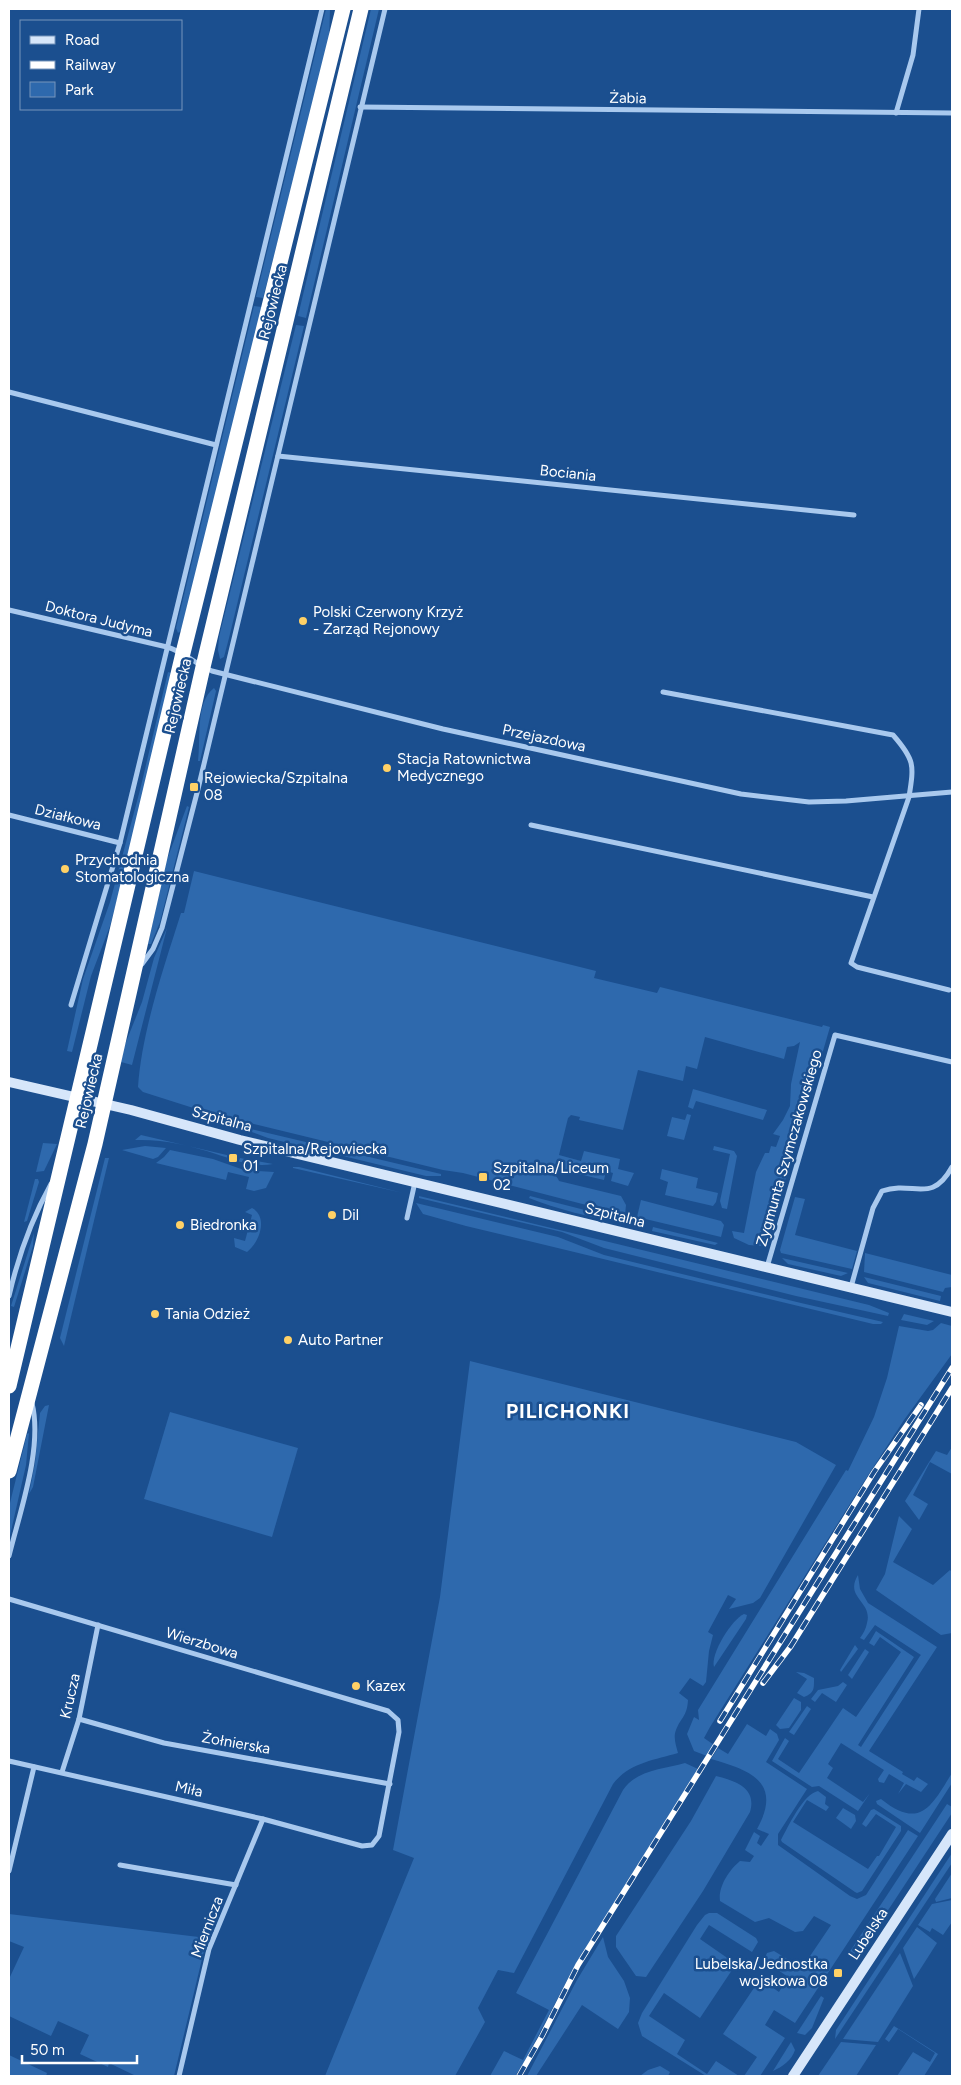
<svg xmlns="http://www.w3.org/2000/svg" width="961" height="2085" font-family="Figtree,sans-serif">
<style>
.green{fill:#2e69ad}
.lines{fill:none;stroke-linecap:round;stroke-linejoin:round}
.street{stroke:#a9c9ee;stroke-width:5}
.secondary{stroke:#d6e6fa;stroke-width:10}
.highway{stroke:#fff;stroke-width:15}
.rail-casing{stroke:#fff;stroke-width:5.5}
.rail{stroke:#1b4f8f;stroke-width:4;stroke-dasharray:11;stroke-linecap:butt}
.poi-dot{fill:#ffd166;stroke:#1b4f8f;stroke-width:2}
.labels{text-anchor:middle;stroke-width:5;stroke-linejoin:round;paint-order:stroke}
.street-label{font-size:15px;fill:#fff;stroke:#1b4f8f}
.poi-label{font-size:15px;fill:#fff;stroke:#1b4f8f;text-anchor:start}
.district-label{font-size:20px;font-weight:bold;letter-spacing:1px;fill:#fff;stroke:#1b4f8f}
</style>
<rect width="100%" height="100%" fill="#1b4f8f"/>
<g class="green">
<polygon points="326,9 330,9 329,41 263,298 256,297"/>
<polygon points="371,9 379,9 306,318 298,316"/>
<polygon points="254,306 262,307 189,613 182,630 178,633 176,628"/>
<polygon points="296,325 304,326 229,638 224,657 220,659 218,650 219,637"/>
<polygon points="168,672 171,673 129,855 110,926 91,976 72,1052 67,1051 83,979 110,902 140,790"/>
<path d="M214,688L216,691L200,761H198C201,740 195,702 214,688Z"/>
<polygon points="187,806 189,807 160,922 151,944 148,944 166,862"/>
<path d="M194,871L596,971L594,978L657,993L660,987L822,1027L823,1025L830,1027L767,1243L761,1246L749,1245L734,1238L732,1231L744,1233L756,1172L765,1153H769L771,1146L776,1147L780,1136L773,1134L783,1120L790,1106L791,1084L800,1042L794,1046L787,1047L784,1059L705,1037L697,1069L686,1066L683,1081L638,1070L623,1130L579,1120L580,1117L571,1115L568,1118L559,1155L581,1161L584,1151L620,1159L618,1169L634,1173L628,1186L611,1181L613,1173L606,1171L604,1180L549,1167C551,1174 557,1175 559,1181L621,1196L626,1205L625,1215L463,1173L443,1170L209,1113L143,1092L138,1087C142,1030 164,967 181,913H184Z"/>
<polygon points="167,928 132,1065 121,1062 124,1047 142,1002 154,958"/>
<polygon points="693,1089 767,1110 763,1120 696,1101 693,1109 688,1107"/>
<polygon points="687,1114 691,1115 684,1140 667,1136 672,1117 685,1120"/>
<polygon points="242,1127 441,1174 441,1176 426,1176 268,1138 241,1128"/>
<path d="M141,1135L231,1156V1159L239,1161L240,1158L273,1164C253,1168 235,1160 216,1154C190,1145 162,1139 135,1140Z"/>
<polygon points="43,1143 57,1144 44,1171 36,1172"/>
<polygon points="145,1146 166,1148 158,1157 153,1159 122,1150"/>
<polygon points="714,1146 734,1151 737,1156 727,1209 722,1208 720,1201 730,1154 713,1150"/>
<polygon points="170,1150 213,1159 244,1170 274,1172 266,1188 254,1191 246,1189 249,1177 228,1172 226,1180 156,1163 164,1157"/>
<polygon points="105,1158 109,1158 64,1346 60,1338"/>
<polygon points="293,1167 299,1167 403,1193 293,1168"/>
<polygon points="662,1169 698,1178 696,1188 718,1193 716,1202 713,1206 665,1195 668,1182 660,1179"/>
<polygon points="35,1179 38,1179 39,1182 27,1221 24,1222"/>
<polygon points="419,1196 869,1305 889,1313 888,1316 796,1296 604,1248 562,1232 419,1198"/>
<path d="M530,1196L624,1220L618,1222C588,1217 557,1209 529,1198Z"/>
<polygon points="795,1197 805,1199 795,1235 857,1251 852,1269 781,1253 780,1250"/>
<polygon points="641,1200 721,1221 724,1225 721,1237 637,1217"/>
<polygon points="416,1203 558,1237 604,1255 801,1303 883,1322 881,1324 873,1324 466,1226 423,1214"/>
<path d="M252,1208C269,1217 259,1243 247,1252L235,1247L234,1238L245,1241L252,1215L245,1212Z"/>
<polygon points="653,1227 718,1243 715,1245 652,1231"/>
<polygon points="34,1233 33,1246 14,1307 11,1306"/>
<polygon points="865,1253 952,1275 952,1287 945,1288 943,1292 864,1272"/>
<polygon points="782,1258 848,1273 841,1276 788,1264"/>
<polygon points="864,1277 941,1296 940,1301 868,1283"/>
<polygon points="904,1314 934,1321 927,1325 901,1320"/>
<polygon points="941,1323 952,1326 952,1354 904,1420 865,1480 710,1727 704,1738 714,1745 707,1756 694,1751 687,1734 694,1717 699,1720 698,1710 846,1470 848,1471 874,1417 887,1378 899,1326 928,1331 933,1330"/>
<path d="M470,1361L796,1442L836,1465L760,1598L753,1603L729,1609L736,1599L728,1595L708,1632L713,1635L709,1651L706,1682L703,1686L690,1678L679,1693L688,1700C687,1717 681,1717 676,1730C673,1737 676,1746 678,1753C654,1760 629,1763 613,1784L514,1973L498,1970L478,2008L485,2022L455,2076H325L414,1858L393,1850L440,1597Z"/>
<polygon points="49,1405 33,1487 29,1494 35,1463 40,1413 45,1406"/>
<polygon points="170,1412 298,1448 272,1537 144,1499"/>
<polygon points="29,1433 26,1465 9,1540 9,1507 27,1434"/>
<polygon points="952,1447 952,1474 930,1462 913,1495 928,1504 919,1520 905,1501 936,1451 947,1455"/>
<polygon points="899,1516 912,1529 893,1562 933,1585 950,1570 952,1572 952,1633 941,1635 876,1590 885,1574"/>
<path d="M858,1575L860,1589L868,1603L937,1647L869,1751L903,1772L902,1774L914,1781L917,1777L928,1784L921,1792L906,1784L898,1794L904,1783L889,1774L884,1783L879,1782L878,1779L884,1770L841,1743L828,1764L833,1768L827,1778L863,1802L870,1793L858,1811L819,1786L812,1787L772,1761L785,1738L789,1741L778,1759L799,1773L843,1708L856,1717L901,1652L880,1637L874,1646L869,1643L876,1631L914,1657L858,1745L861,1747L920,1656L921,1655L875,1625L864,1640L860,1638C863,1634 866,1629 867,1623C873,1601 844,1598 858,1575Z"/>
<path d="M744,1614L747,1615L746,1619L714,1667C710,1654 732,1619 744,1614Z"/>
<polygon points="855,1645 858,1649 841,1672 840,1670"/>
<polygon points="865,1649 869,1652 852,1679 848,1675"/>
<path d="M796,1672L804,1673L814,1678C814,1688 815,1693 804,1697L797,1693L807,1679Z"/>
<polygon points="843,1682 847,1685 836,1702 822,1693 815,1702 811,1699 818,1690 838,1686"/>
<polygon points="794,1698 801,1702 801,1710 789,1728 780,1729 776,1725"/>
<polygon points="807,1706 811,1709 794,1735 789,1732"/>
<path d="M747,1724L766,1736L770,1729L777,1734L779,1740L766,1762L807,1789L778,1834V1845L850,1896L857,1899L866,1895L908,1830L918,1836L795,2023L774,2010L765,2025L785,2038L760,2076H744L757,2057L723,2034L760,1979L779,1992L788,1977L764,1960L767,1953L774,1951L802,1968L831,1925L814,1916L803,1931L795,1932L769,1918L755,1922L720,1901C718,1887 729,1870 740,1861L750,1862L754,1856L745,1850L754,1832L760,1836L757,1843L761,1846L769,1834L757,1829C783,1782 750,1770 711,1759L718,1748L728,1754Z"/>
<path d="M685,1763L698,1769L575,1965L524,2063L515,2076H490L504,2051L523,2060L549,2010L516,1993L623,1790C636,1770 664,1769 685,1763Z"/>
<path d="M952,1773V1783L920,1833L877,1804L876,1801L881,1799C921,1831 932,1805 952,1773Z"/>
<path d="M716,1776C736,1781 757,1788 750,1812L703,1891L646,1977L636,1976L616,1947V1936L691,1821Z"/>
<path d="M818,1791L826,1797L825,1804L829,1807L826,1811L807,1800L793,1822L868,1869L877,1856H879L896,1827L876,1814L866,1827L862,1824L871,1810L874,1809L901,1826V1831L862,1891L857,1893L855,1892L782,1842L781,1840C788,1827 803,1794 818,1791Z"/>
<polygon points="947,1804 952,1807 952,1813 877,1927 851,1958 847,1956"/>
<polygon points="843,1808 855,1815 856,1821 851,1829 836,1818"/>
<polygon points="952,1853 952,1863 835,2039 836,2030"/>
<polygon points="952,1873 952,1898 936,1902 935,1899"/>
<polygon points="952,1900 952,1922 943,1935 932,1928 930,1932 918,1925 932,1904"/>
<polygon points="709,1913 717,1913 756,1938 758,1942 752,1952 709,1925 700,1939 736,1964 700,2018 664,1993 649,2016 685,2040 677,2054 707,2074 716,2061 739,2076 706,2076 642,2036 638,2023 642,2013 697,1925 705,1915"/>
<polygon points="9,1914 207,1938 174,2076 136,2076 109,2063 108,2067 80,2054 89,2035 58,2021 51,2036 9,2016 9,1979 24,1947 9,1941"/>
<polygon points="917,1927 937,1943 914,1979 903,1948"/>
<polygon points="603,1937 608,1957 624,1981 630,1998 629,2012 618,2029 582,2005 536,2076 527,2076 577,1980"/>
<polygon points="900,1953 913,1986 878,2042 843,2039"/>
<polygon points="821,1996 824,1998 812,2028 805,2035 797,2033"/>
<polygon points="894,2026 938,2054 924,2076 897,2076 913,2052 930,2062 935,2053 898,2029 889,2042 885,2039"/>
<path d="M791,2042L795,2050C792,2060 782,2067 773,2071Z"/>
<polygon points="841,2042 876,2045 856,2076 818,2076"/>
<polygon points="9,2055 47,2073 46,2076 9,2076"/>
<polygon points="660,2066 670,2072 668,2076 640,2076 648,2070"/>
</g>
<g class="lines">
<g class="street">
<polyline points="360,107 952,113"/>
<polyline points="896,113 913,55 919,9"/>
<polyline points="9,392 216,445"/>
<polyline points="278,456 854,515"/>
<path d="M9,610L167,647C185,652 196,665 212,671L443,729L741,794L809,802L846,801L952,792"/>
<path d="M663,692L893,735C915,760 914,765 909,797L851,963L857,967L949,990"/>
<polyline points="9,815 120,843"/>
<polyline points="531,825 873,897"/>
<polyline points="142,964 153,949 162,928 198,789 385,9"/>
<polyline points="71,1005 120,843 322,9"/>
<polyline points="407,1218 415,1182"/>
<polyline points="767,1267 835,1035 952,1062"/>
<path d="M851,1287L873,1208L882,1191C914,1180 931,1205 952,1167"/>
<path d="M9,1296C18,1257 31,1220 51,1184"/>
<path d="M9,1556C20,1511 43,1448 32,1403"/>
<polyline points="9,1599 388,1711 398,1720 399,1732 379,1836 372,1845 362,1846 263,1819 9,1761"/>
<polyline points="79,1719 164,1743 390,1784"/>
<polyline points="62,1772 79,1719 98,1625"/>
<polyline points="120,1865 236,1885"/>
<polyline points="9,1871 34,1767"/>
<polyline points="179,2076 209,1949 263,1819"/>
</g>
<g class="secondary">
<polyline points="9,1082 131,1110 240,1140 952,1312"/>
<polyline points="793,2076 952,1834"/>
</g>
<g class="highway">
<polyline points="9,1386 183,653 343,9"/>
<polyline points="9,1471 95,1144 203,667 361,9"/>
</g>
<defs>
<g id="rail">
<polyline points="763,1683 791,1646 952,1388"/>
<polyline points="720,1721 874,1472 921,1405"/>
<polyline points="519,2076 542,2036 578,1965 952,1368"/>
</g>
</defs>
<use href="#rail" class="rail-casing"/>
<use href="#rail" class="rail"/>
</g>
<g class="poi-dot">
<circle cx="303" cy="621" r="5"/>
<circle cx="387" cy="768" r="5"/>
<rect x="189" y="782" width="10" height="10" rx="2.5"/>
<circle cx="65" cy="869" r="5"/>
<rect x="228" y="1153" width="10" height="10" rx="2.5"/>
<rect x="478" y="1172" width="10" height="10" rx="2.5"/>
<circle cx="332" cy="1215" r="5"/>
<circle cx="180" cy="1225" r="5"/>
<circle cx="155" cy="1314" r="5"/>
<circle cx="288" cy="1340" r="5"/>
<circle cx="356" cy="1686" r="5"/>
<rect x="833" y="1968" width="10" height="10" rx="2.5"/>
</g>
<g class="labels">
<g class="street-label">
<text transform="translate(628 98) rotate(1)" y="5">Żabia</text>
<text transform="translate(273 302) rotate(-76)" y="5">Rejowiecka</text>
<text transform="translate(568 473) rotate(6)" y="5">Bociania</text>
<text transform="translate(99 619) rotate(14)" y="5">Doktora Judyma</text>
<text transform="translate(178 696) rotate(-77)" y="5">Rejowiecka</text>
<text transform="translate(544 738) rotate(12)" y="5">Przejazdowa</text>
<text transform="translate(68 817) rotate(14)" y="5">Działkowa</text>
<text transform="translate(89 1091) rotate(-77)" y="5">Rejowiecka</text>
<text transform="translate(222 1119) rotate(15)" y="5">Szpitalna</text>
<text transform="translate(789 1148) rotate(-74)" y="5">Zygmunta Szymczakowskiego</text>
<text transform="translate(615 1215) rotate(14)" y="5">Szpitalna</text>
<text transform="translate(202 1643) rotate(17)" y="5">Wierzbowa</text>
<text transform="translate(70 1696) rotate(-77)" y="5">Krucza</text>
<text transform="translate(236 1743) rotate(10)" y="5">Żołnierska</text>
<text transform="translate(189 1789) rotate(13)" y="5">Miła</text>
<text transform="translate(207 1927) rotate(-69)" y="5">Miernicza</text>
<text transform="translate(868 1934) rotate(-57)" y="5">Lubelska</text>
</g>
<g class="poi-label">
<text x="313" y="617">Polski Czerwony Krzyż<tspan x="313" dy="17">- Zarząd Rejonowy</tspan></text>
<text x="397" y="764">Stacja Ratownictwa<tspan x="397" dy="17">Medycznego</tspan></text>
<text x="204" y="783">Rejowiecka/Szpitalna<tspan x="204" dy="17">08</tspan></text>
<text x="75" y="865">Przychodnia<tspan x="75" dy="17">Stomatologiczna</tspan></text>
<text x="243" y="1154">Szpitalna/Rejowiecka<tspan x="243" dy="17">01</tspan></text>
<text x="493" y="1173">Szpitalna/Liceum<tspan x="493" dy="17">02</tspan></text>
<text x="342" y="1220">Dil</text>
<text x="190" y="1230">Biedronka</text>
<text x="165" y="1319">Tania Odzież</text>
<text x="298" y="1345">Auto Partner</text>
<text x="366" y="1691">Kazex</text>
<text x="828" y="1969" text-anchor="end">Lubelska/Jednostka<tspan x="828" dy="17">wojskowa 08</tspan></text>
</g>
<g class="district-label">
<text x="568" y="1418">PILICHONKI</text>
</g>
</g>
<rect width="961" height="2085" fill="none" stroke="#ffffff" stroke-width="20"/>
<rect x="20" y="20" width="162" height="90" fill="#1b4f8f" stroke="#7695bc"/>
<rect x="30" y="36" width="25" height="8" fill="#d6e6fa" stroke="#7695bc"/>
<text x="65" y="45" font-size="15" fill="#ffffff">Road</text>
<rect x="30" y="61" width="25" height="8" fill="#ffffff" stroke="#7695bc"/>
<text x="65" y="70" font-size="15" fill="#ffffff">Railway</text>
<rect x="30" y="82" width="25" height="15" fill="#2e69ad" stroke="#7695bc"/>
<text x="65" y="95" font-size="15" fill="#ffffff">Park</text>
<path d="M22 2055v8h115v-8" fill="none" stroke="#ffffff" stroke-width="2.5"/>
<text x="30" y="2055" font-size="15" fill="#ffffff" stroke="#1b4f8f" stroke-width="4" paint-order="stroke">50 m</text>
</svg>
